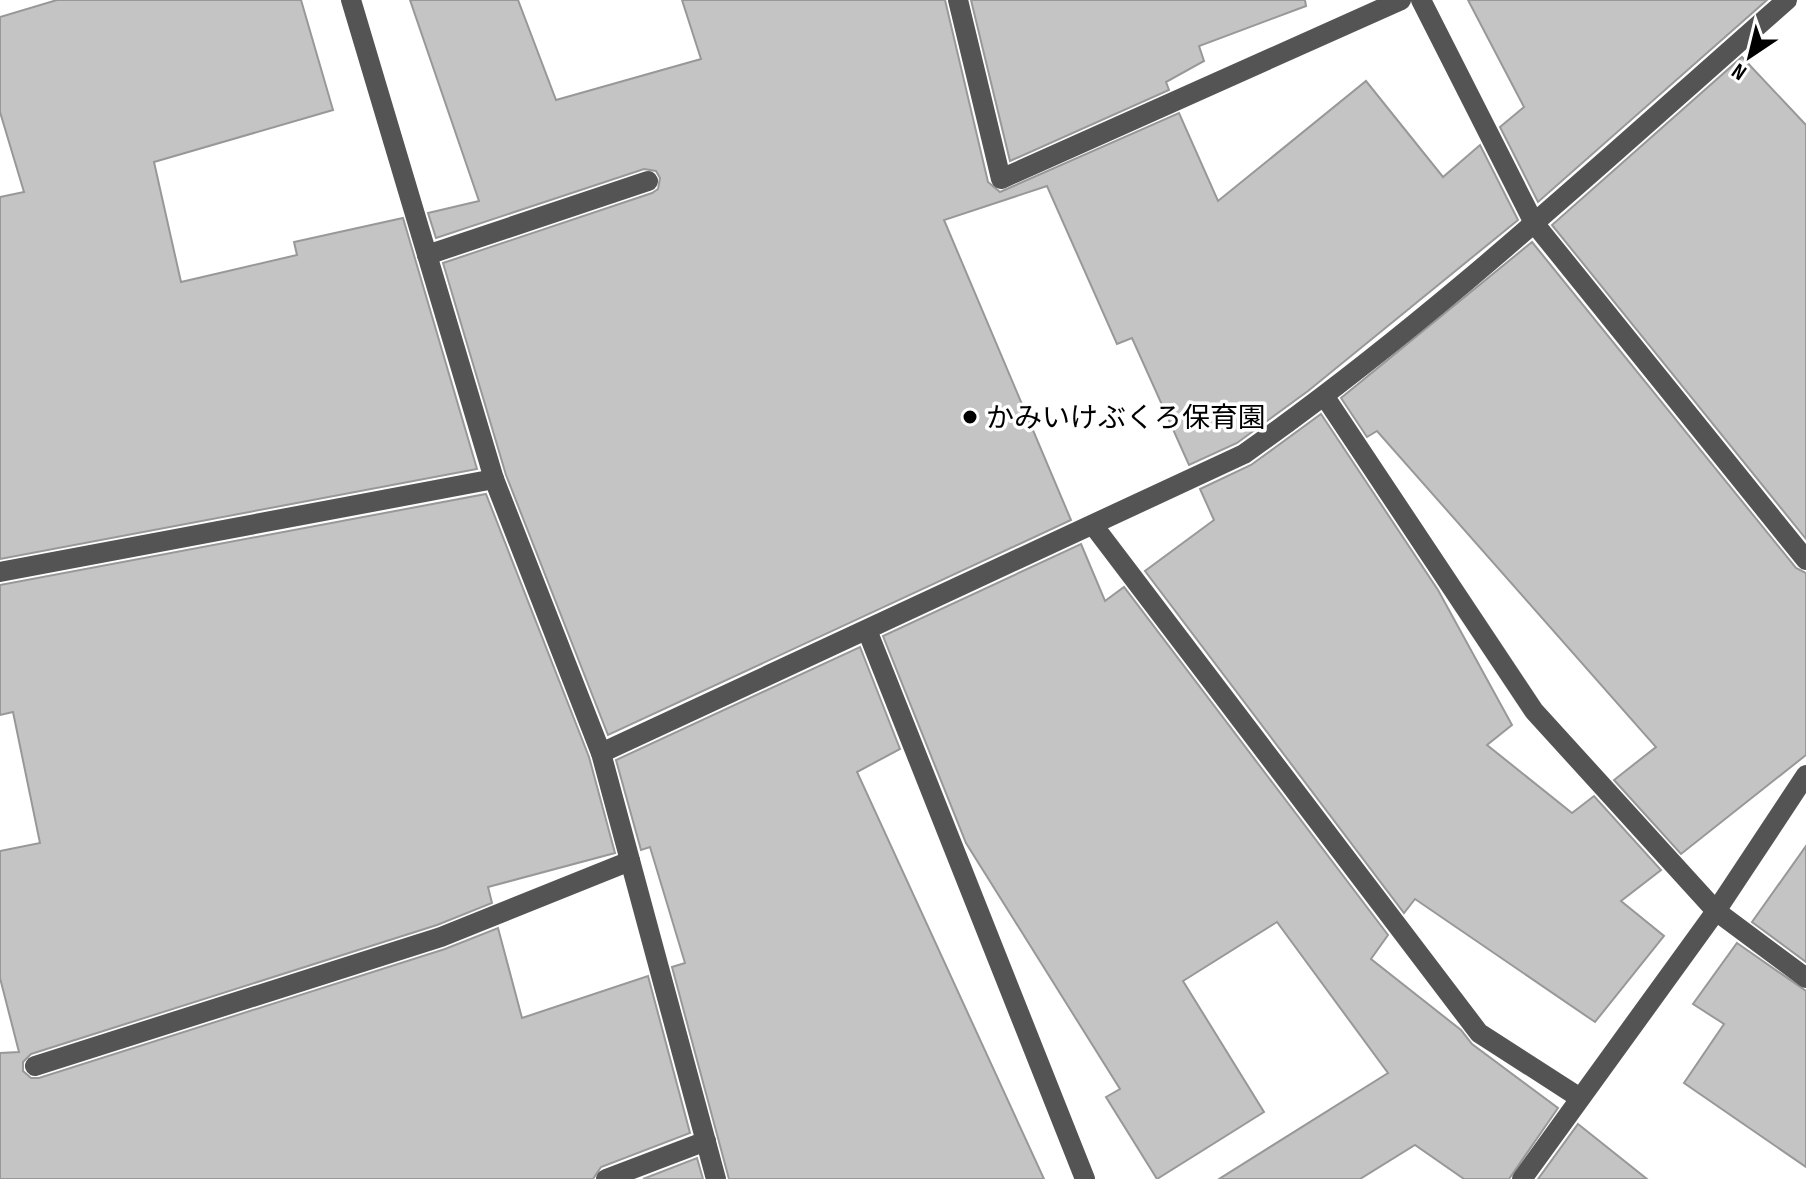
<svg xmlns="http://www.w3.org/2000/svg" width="1806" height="1179" font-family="'Sofia Sans Condensed','Noto Sans JP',sans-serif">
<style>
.building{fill:#c4c4c4;stroke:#989898;stroke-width:2}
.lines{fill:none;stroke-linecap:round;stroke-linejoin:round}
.minor{stroke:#545454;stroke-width:20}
.poi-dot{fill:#000;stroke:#fff;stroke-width:3}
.labels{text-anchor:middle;stroke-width:7;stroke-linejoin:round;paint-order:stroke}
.poi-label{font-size:28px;fill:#000;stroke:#fff;text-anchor:start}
</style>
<rect width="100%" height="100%" fill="#fff"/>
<g class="building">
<polygon points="57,0 301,0 333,110 154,162 181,282 297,255 294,242 403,218 477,469 0,559 0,197 24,192 0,112 0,17"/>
<polygon points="410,0 518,0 556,100 701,59 682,0 945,0 988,182 1000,192 1179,113 1218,201 1366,81 1443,177 1480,145 1518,220 1308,391 1237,443 1189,465 1132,338 1117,344 1047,186 944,220 1071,520 608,735 506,475 443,263 652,193 658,189 660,178 656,171 644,169 436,238 428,213 479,201"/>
<polygon points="971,0 1305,0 1306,6 1199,46 1204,61 1166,82 1169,90 1010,161"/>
<polygon points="1468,0 1767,0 1538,202 1500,127 1524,107"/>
<polygon points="1742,57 1806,125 1806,539 1552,225"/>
<polygon points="1532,242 1796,568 1806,573 1806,755 1681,854 1614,780 1656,747 1377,431 1367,437 1341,398"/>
<polygon points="1321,414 1438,590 1512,725 1487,745 1572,813 1594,796 1661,870 1621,901 1664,936 1595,1022 1415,899 1404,913 1145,571 1214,520 1200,489 1251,465"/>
<polygon points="486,494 589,757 615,853 488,887 492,903 437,925 31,1054 23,1062 23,1071 31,1078 39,1078 445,949 498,928 522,1018 648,976 690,1133 601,1167 593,1179 0,1179 0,1053 19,1052 0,978 0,851 40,843 13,712 0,715 0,585"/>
<polygon points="1081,544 1105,601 1124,587 1388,935 1371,959 1461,1030 1472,1044 1558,1108 1509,1179 1464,1179 1415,1145 1360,1179 1219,1179 1388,1073 1277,922 1183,981 1264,1112 1157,1179 1106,1097 1120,1089 966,843 883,636"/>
<polygon points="860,647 900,749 857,772 1044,1179 729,1179 672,967 685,963 650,847 641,850 616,760"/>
<polygon points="1806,846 1806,962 1752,922"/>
<polygon points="1737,943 1806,991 1806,1167 1684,1083 1724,1024 1693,1004"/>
<polygon points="1578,1124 1647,1179 1538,1179"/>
<polygon points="697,1158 703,1179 643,1179"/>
</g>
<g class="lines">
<g class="minor">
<polyline points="351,0 494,479 601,753 716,1179"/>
<polyline points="958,0 1001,179 1401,0"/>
<polyline points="1421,0 1534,223 1806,560"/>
<polyline points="427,255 648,181"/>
<polyline points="1325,397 1534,711 1716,911 1806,978"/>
<polyline points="1093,525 1479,1033 1580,1098"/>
<polyline points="0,572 494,479"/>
<polyline points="867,630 1085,1179"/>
<path d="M601,753L1244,454C1437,318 1610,155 1787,0"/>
<polyline points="35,1066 441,937 630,861"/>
<polyline points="606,1179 706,1141"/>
<polyline points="1522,1179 1716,911 1806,775"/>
</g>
</g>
<circle class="poi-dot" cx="970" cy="417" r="8"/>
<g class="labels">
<g class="poi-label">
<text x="986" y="427">かみいけぶくろ保育園</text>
</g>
</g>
<g transform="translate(1750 56) rotate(215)" stroke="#ffffff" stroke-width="6" paint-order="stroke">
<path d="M0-6L14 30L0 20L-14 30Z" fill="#000000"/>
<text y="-12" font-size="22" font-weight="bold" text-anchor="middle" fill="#000000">N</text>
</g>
</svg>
